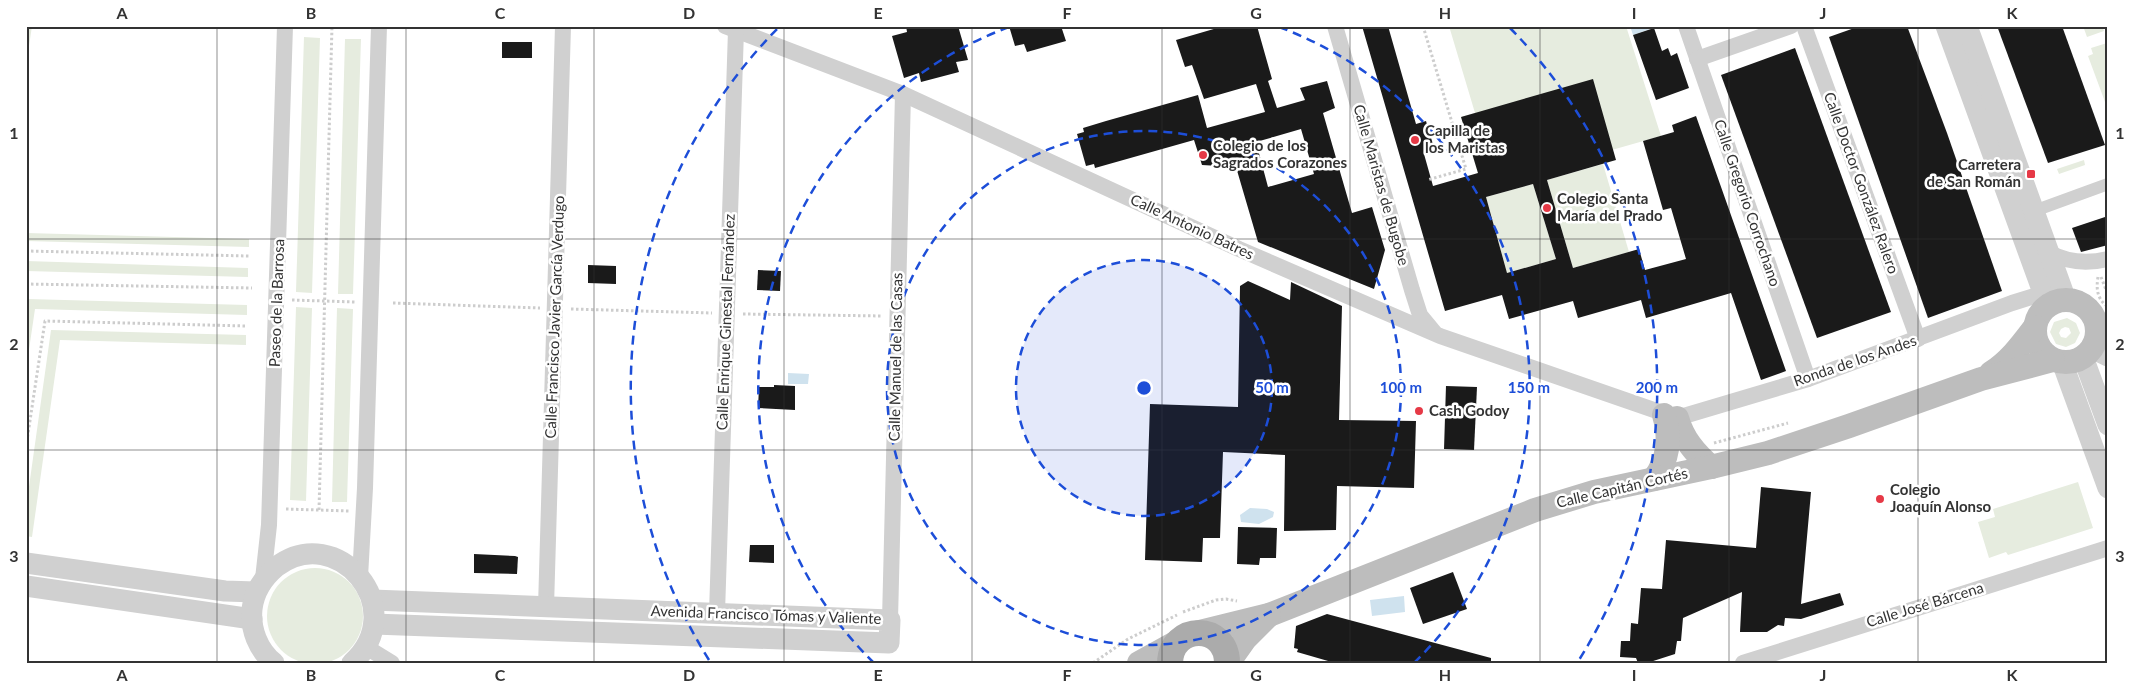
<svg xmlns="http://www.w3.org/2000/svg" width="2134" height="689" font-family="Lato,sans-serif">
<style>
.green{fill:#e6ecdf;fill-rule:evenodd}
.water{fill:#cfe2ee}
.building{fill:#1a1a1a;fill-rule:evenodd}
.lines{fill:none;stroke-linecap:round;stroke-linejoin:round}
.path{stroke:#cdcdcd;stroke-width:3;stroke-dasharray:2.5 2.5;stroke-linecap:butt}
.pedestrian{stroke:#d0d0d0;stroke-width:12}
.minor{stroke:#d0d0d0;stroke-width:16}
.tertiary{stroke:#d0d0d0;stroke-width:21}
.secondary{stroke:#bdbdbd;stroke-width:24}
.primary{stroke:#ababab;stroke-width:26}
.grid{fill:none;stroke:#333;stroke-width:1;stroke-opacity:0.55}
.ring{fill:none;stroke:#1d4ed8;stroke-width:2.5;stroke-dasharray:9 6}
.poi-dot{fill:#e63946;stroke:#fff;stroke-width:2}
.labels{text-anchor:middle;stroke-width:5;stroke-linejoin:round;paint-order:stroke}
.poi-label{font-size:15px;font-weight:bold;fill:#333;stroke:#fff;text-anchor:start}
.street-label{font-size:15px;fill:#333;stroke:#fff}
.centre{fill:#1d4ed8;stroke:#fff;stroke-width:2.5}
.ring-label{font-size:15px;text-anchor:middle;font-weight:bold;fill:#1d4ed8;stroke:#fff;stroke-width:5;stroke-linejoin:round;paint-order:stroke}
.neatline{fill:none;stroke:#333;stroke-width:2}
.grid-label{font-size:16px;text-anchor:middle;font-weight:bold;fill:#333}
</style>
<rect width="100%" height="100%" fill="#fff"/>
<g class="green">
<polygon points="26,26 32,26 26,66"/>
<polygon points="1449,26 1626,26 1661,136 1482,187 1461,117 1475,113"/>
<polygon points="2083,26 2102,26 2104,31 2087,37"/>
<polygon points="304,37 320,38 312,293 296,292"/>
<polygon points="345,39 361,39 353,294 338,294"/>
<polygon points="2107,43 2108,44 2108,110 2088,56 2093,54 2091,48"/>
<polygon points="2084,160 2085,165 2059,174 2057,169"/>
<polygon points="1603,164 1629,252 1573,268 1547,180"/>
<polygon points="1533,184 1556,259 1507,273 1486,197"/>
<polygon points="26,233 249,239 249,247 26,241"/>
<polygon points="26,261 248,268 248,277 26,271"/>
<polygon points="28,299 247,305 247,315 35,309 26,370"/>
<polygon points="296,307 312,308 306,501 290,500"/>
<polygon points="337,308 353,309 347,502 332,502"/>
<path d="M2067,318L2076,323L2080,333L2075,343L2066,347L2056,344L2050,332L2054,322ZM2065,327L2069,328L2071,333L2066,338L2061,337L2059,333L2061,329Z"/>
<polygon points="51,330 246,335 246,345 60,340 32,537 26,536 26,508"/>
<polygon points="2078,482 2093,528 2008,555 2006,552 1989,558 1978,522 1995,517 1993,509"/>
<circle cx="315" cy="616" r="48"/>
</g>
<g class="water">
<polygon points="1630,26 1648,26 1650,29 1633,35"/>
<polygon points="788,373 809,374 808,384 788,384"/>
<polygon points="1250,508 1267,509 1274,512 1273,517 1259,524 1241,522 1240,515"/>
<polygon points="1404,596 1405,612 1372,616 1370,600"/>
</g>
<g class="building">
<polygon points="906,26 958,26 968,60 956,62 959,72 921,82 919,73 904,78 892,36 907,32"/>
<polygon points="1009,26 1061,26 1066,41 1027,52 1024,44 1015,46"/>
<path d="M1224,26H1257L1272,79L1268,81L1277,108L1305,100L1300,88L1327,81L1335,108L1323,113L1352,213L1372,207L1385,250L1374,289L1258,242L1236,167L1202,165L1194,140L1095,168L1094,164L1086,166L1077,134L1084,132L1083,128L1106,121L1198,95L1207,128L1265,112L1256,84L1204,99L1192,65L1185,67L1176,40ZM1301,129L1314,174L1268,187L1256,142Z"/>
<path d="M1362,26H1388L1416,124L1426,121L1435,151L1424,154L1433,186L1478,173L1461,117L1593,79L1616,160L1547,180L1573,268L1639,249L1645,270L1686,259L1671,208L1663,210L1643,141L1674,132L1672,125L1696,116L1786,371L1761,380L1731,293L1646,318L1641,300L1578,318L1573,301L1509,319L1502,295L1445,311ZM1533,184L1556,259L1507,273L1486,197Z"/>
<polygon points="1860,26 1907,26 1947,133 2002,291 1928,318 1829,37"/>
<polygon points="1997,26 2062,26 2105,145 2048,163"/>
<polygon points="1654,28 1662,51 1668,48 1671,56 1677,53 1689,88 1656,100 1633,35"/>
<rect x="502" y="42" width="30" height="16"/>
<polygon points="1795,48 1891,312 1817,338 1721,75"/>
<polygon points="2108,216 2108,245 2081,252 2072,228"/>
<polygon points="588,265 616,266 616,284 588,283"/>
<polygon points="758,270 781,271 780,291 757,290"/>
<polygon points="1248,281 1290,300 1291,282 1342,306 1339,420 1416,421 1414,488 1337,486 1336,530 1284,531 1285,455 1223,452 1220,538 1203,538 1202,562 1145,560 1150,404 1238,407 1240,286"/>
<polygon points="774,385 795,386 795,410 758,408 759,387 774,387"/>
<polygon points="1446,386 1477,387 1474,450 1444,449"/>
<polygon points="1761,487 1811,492 1801,604 1840,593 1844,605 1801,619 1785,618 1784,626 1778,625 1767,632 1740,632 1742,592 1683,618 1681,641 1677,641 1675,654 1647,663 1638,663 1636,658 1620,657 1621,641 1630,641 1631,623 1638,624 1641,588 1662,589 1666,540 1756,548"/>
<polygon points="1238,527 1277,528 1276,558 1260,558 1259,565 1237,564"/>
<polygon points="750,545 774,545 774,563 749,562"/>
<polygon points="474,554 515,556 518,557 517,574 474,573"/>
<polygon points="1453,572 1467,609 1423,624 1410,588"/>
<polygon points="1327,614 1491,658 1491,663 1335,663 1297,652 1298,649 1294,648 1296,626"/>
</g>
<g class="lines">
<g class="path">
<polyline points="1423,26 1466,169 1427,180"/>
<polyline points="26,251 249,256"/>
<path d="M2098,277C2096,289 2097,299 2108,307"/>
<polyline points="2101,277 2108,295"/>
<polyline points="26,284 252,288"/>
<polyline points="292,300 355,302"/>
<polyline points="393,303 540,308"/>
<polyline points="571,309 712,313"/>
<polyline points="743,314 882,316"/>
<polyline points="1714,443 1788,423"/>
<polyline points="26,447 45,321 247,326"/>
<polyline points="286,509 349,511"/>
<polyline points="319,510 332,26"/>
<polyline points="1183,612 1216,600 1226,599 1237,601"/>
<polyline points="1093,663 1128,639 1177,615"/>
</g>
<polyline class="pedestrian" points="2034,211 2108,184"/>
<g class="minor">
<polyline points="725,26 903,94 1239,249 1440,336 1677,418 1808,379 2012,303 2044,293"/>
<polyline points="1335,26 1412,290 1420,315 1434,332"/>
<polyline points="1686,26 1808,379"/>
<polyline points="1804,26 1918,339"/>
<polyline points="1697,59 1791,26"/>
<path d="M2050,253C2069,263 2087,264 2108,259"/>
<polyline points="360,577 365,488 379,26"/>
<polyline points="263,579 269,525 285,26"/>
<polyline points="546,607 563,26"/>
<polyline points="717,613 736,30"/>
<polyline points="890,620 903,94"/>
<polyline points="366,647 392,663"/>
<polyline points="1743,663 2108,548"/>
</g>
<g class="tertiary">
<polyline points="1946,26 2048,306"/>
<polyline points="1967,26 2066,300"/>
<polyline points="2092,348 2108,356"/>
<polyline points="2083,357 2108,425"/>
<polyline points="2062,362 2108,488"/>
<polyline points="26,563 225,591 256,592"/>
<polyline points="26,586 252,619"/>
<polyline points="372,600 890,620 889,643 374,624"/>
<path d="M274,663C258,650 250,629 252,609C254,592 263,578 276,567C337,520 412,609 352,663"/>
</g>
<g class="secondary">
<circle cx="2066" cy="331" r="31"/>
<path d="M1991,373C2010,361 2022,344 2035,327"/>
<path d="M1677,418C1683,439 1695,453 1711,467"/>
<path d="M1654,479C1669,459 1671,438 1664,415"/>
<polyline points="1196,633 1269,615 1535,510 1594,492 1711,467 1768,453 1849,426 1981,379 2053,360"/>
<polyline points="1139,663 1177,642"/>
<polyline points="1228,663 1245,639 1269,615"/>
</g>
<path class="primary" d="M1170,663C1171,623 1227,623 1227,663"/>
</g>
<path class="grid" d="M217,26V663M406,26V663M594,26V663M784,26V663M972,26V663M1162,26V663M1350,26V663M1540,26V663M1729,26V663M1918,26V663M26,239H2108M26,450H2108"/>
<circle cx="1144" cy="388" r="128" fill="#1d4ed8" fill-opacity=".12"/>
<g class="ring">
<circle cx="1144" cy="388" r="128"/>
<circle cx="1144" cy="388" r="257"/>
<path d="M874 663A385 385 0 0 1 1009 27M1279 27A385 385 0 0 1 1414 663"/>
<path d="M709 660A513 513 0 0 1 778 28M1510 28A513 513 0 0 1 1579 660"/>
</g>
<g class="poi-dot">
<circle cx="1415" cy="140" r="5"/>
<circle cx="1203" cy="155" r="5"/>
<rect x="2026" y="169" width="10" height="10" rx="2.5"/>
<circle cx="1547" cy="208" r="5"/>
<circle cx="1419" cy="411" r="5"/>
<circle cx="1880" cy="499" r="5"/>
</g>
<g class="labels">
<g class="poi-label">
<text x="1425" y="136">Capilla de<tspan x="1425" dy="17">los Maristas</tspan></text>
<text x="1213" y="151">Colegio de los<tspan x="1213" dy="17">Sagrados Corazones</tspan></text>
<text x="2021" y="170" text-anchor="end">Carretera<tspan x="2021" dy="17">de San Román</tspan></text>
<text x="1557" y="204">Colegio Santa<tspan x="1557" dy="17">María del Prado</tspan></text>
<text x="1429" y="416">Cash Godoy</text>
<text x="1890" y="495">Colegio<tspan x="1890" dy="17">Joaquín Alonso</tspan></text>
</g>
<g class="street-label">
<text transform="translate(1861 183) rotate(70)" y="5">Calle Doctor González Ralero</text>
<text transform="translate(1381 185) rotate(74)" y="5">Calle Maristas de Bugobe</text>
<text transform="translate(1747 203) rotate(71)" y="5">Calle Gregorio Corrochano</text>
<text transform="translate(1192 227) rotate(25)" y="5">Calle Antonio Batres</text>
<text transform="translate(277 303) rotate(-88)" y="5">Paseo de la Barrosa</text>
<text transform="translate(555 317) rotate(-88)" y="5">Calle Francisco Javier García Verdugo</text>
<text transform="translate(726 322) rotate(-88)" y="5">Calle Enrique Ginestal Fernández</text>
<text transform="translate(896 357) rotate(-89)" y="5">Calle Manuel de las Casas</text>
<text transform="translate(1855 361) rotate(-19)" y="5">Ronda de los Andes</text>
<text transform="translate(1622 488) rotate(-13)" y="5">Calle Capitán Cortés</text>
<text transform="translate(1925 605) rotate(-17)" y="5">Calle José Bárcena</text>
<text transform="translate(766 615) rotate(2)" y="5">Avenida Francisco Tómas y Valiente</text>
</g>
</g>
<circle cx="1144" cy="388" r="8" class="centre"/>
<g class="ring-label">
<text x="1272" y="393">50 m</text>
<text x="1401" y="393">100 m</text>
<text x="1529" y="393">150 m</text>
<text x="1657" y="393">200 m</text>
</g>
<rect width="2134" height="689" fill="none" stroke="#ffffff" stroke-width="55"/>
<rect x="28" y="28" width="2078" height="634" class="neatline"/>
<g class="grid-label">
<text x="122" y="19">A</text>
<text x="311" y="19">B</text>
<text x="500" y="19">C</text>
<text x="689" y="19">D</text>
<text x="878" y="19">E</text>
<text x="1067" y="19">F</text>
<text x="1256" y="19">G</text>
<text x="1445" y="19">H</text>
<text x="1634" y="19">I</text>
<text x="1823" y="19">J</text>
<text x="2012" y="19">K</text>
<text x="14" y="139">1</text>
<text x="2120" y="139">1</text>
<text x="14" y="350">2</text>
<text x="2120" y="350">2</text>
<text x="14" y="562">3</text>
<text x="2120" y="562">3</text>
<text x="122" y="681">A</text>
<text x="311" y="681">B</text>
<text x="500" y="681">C</text>
<text x="689" y="681">D</text>
<text x="878" y="681">E</text>
<text x="1067" y="681">F</text>
<text x="1256" y="681">G</text>
<text x="1445" y="681">H</text>
<text x="1634" y="681">I</text>
<text x="1823" y="681">J</text>
<text x="2012" y="681">K</text>
</g>
</svg>
